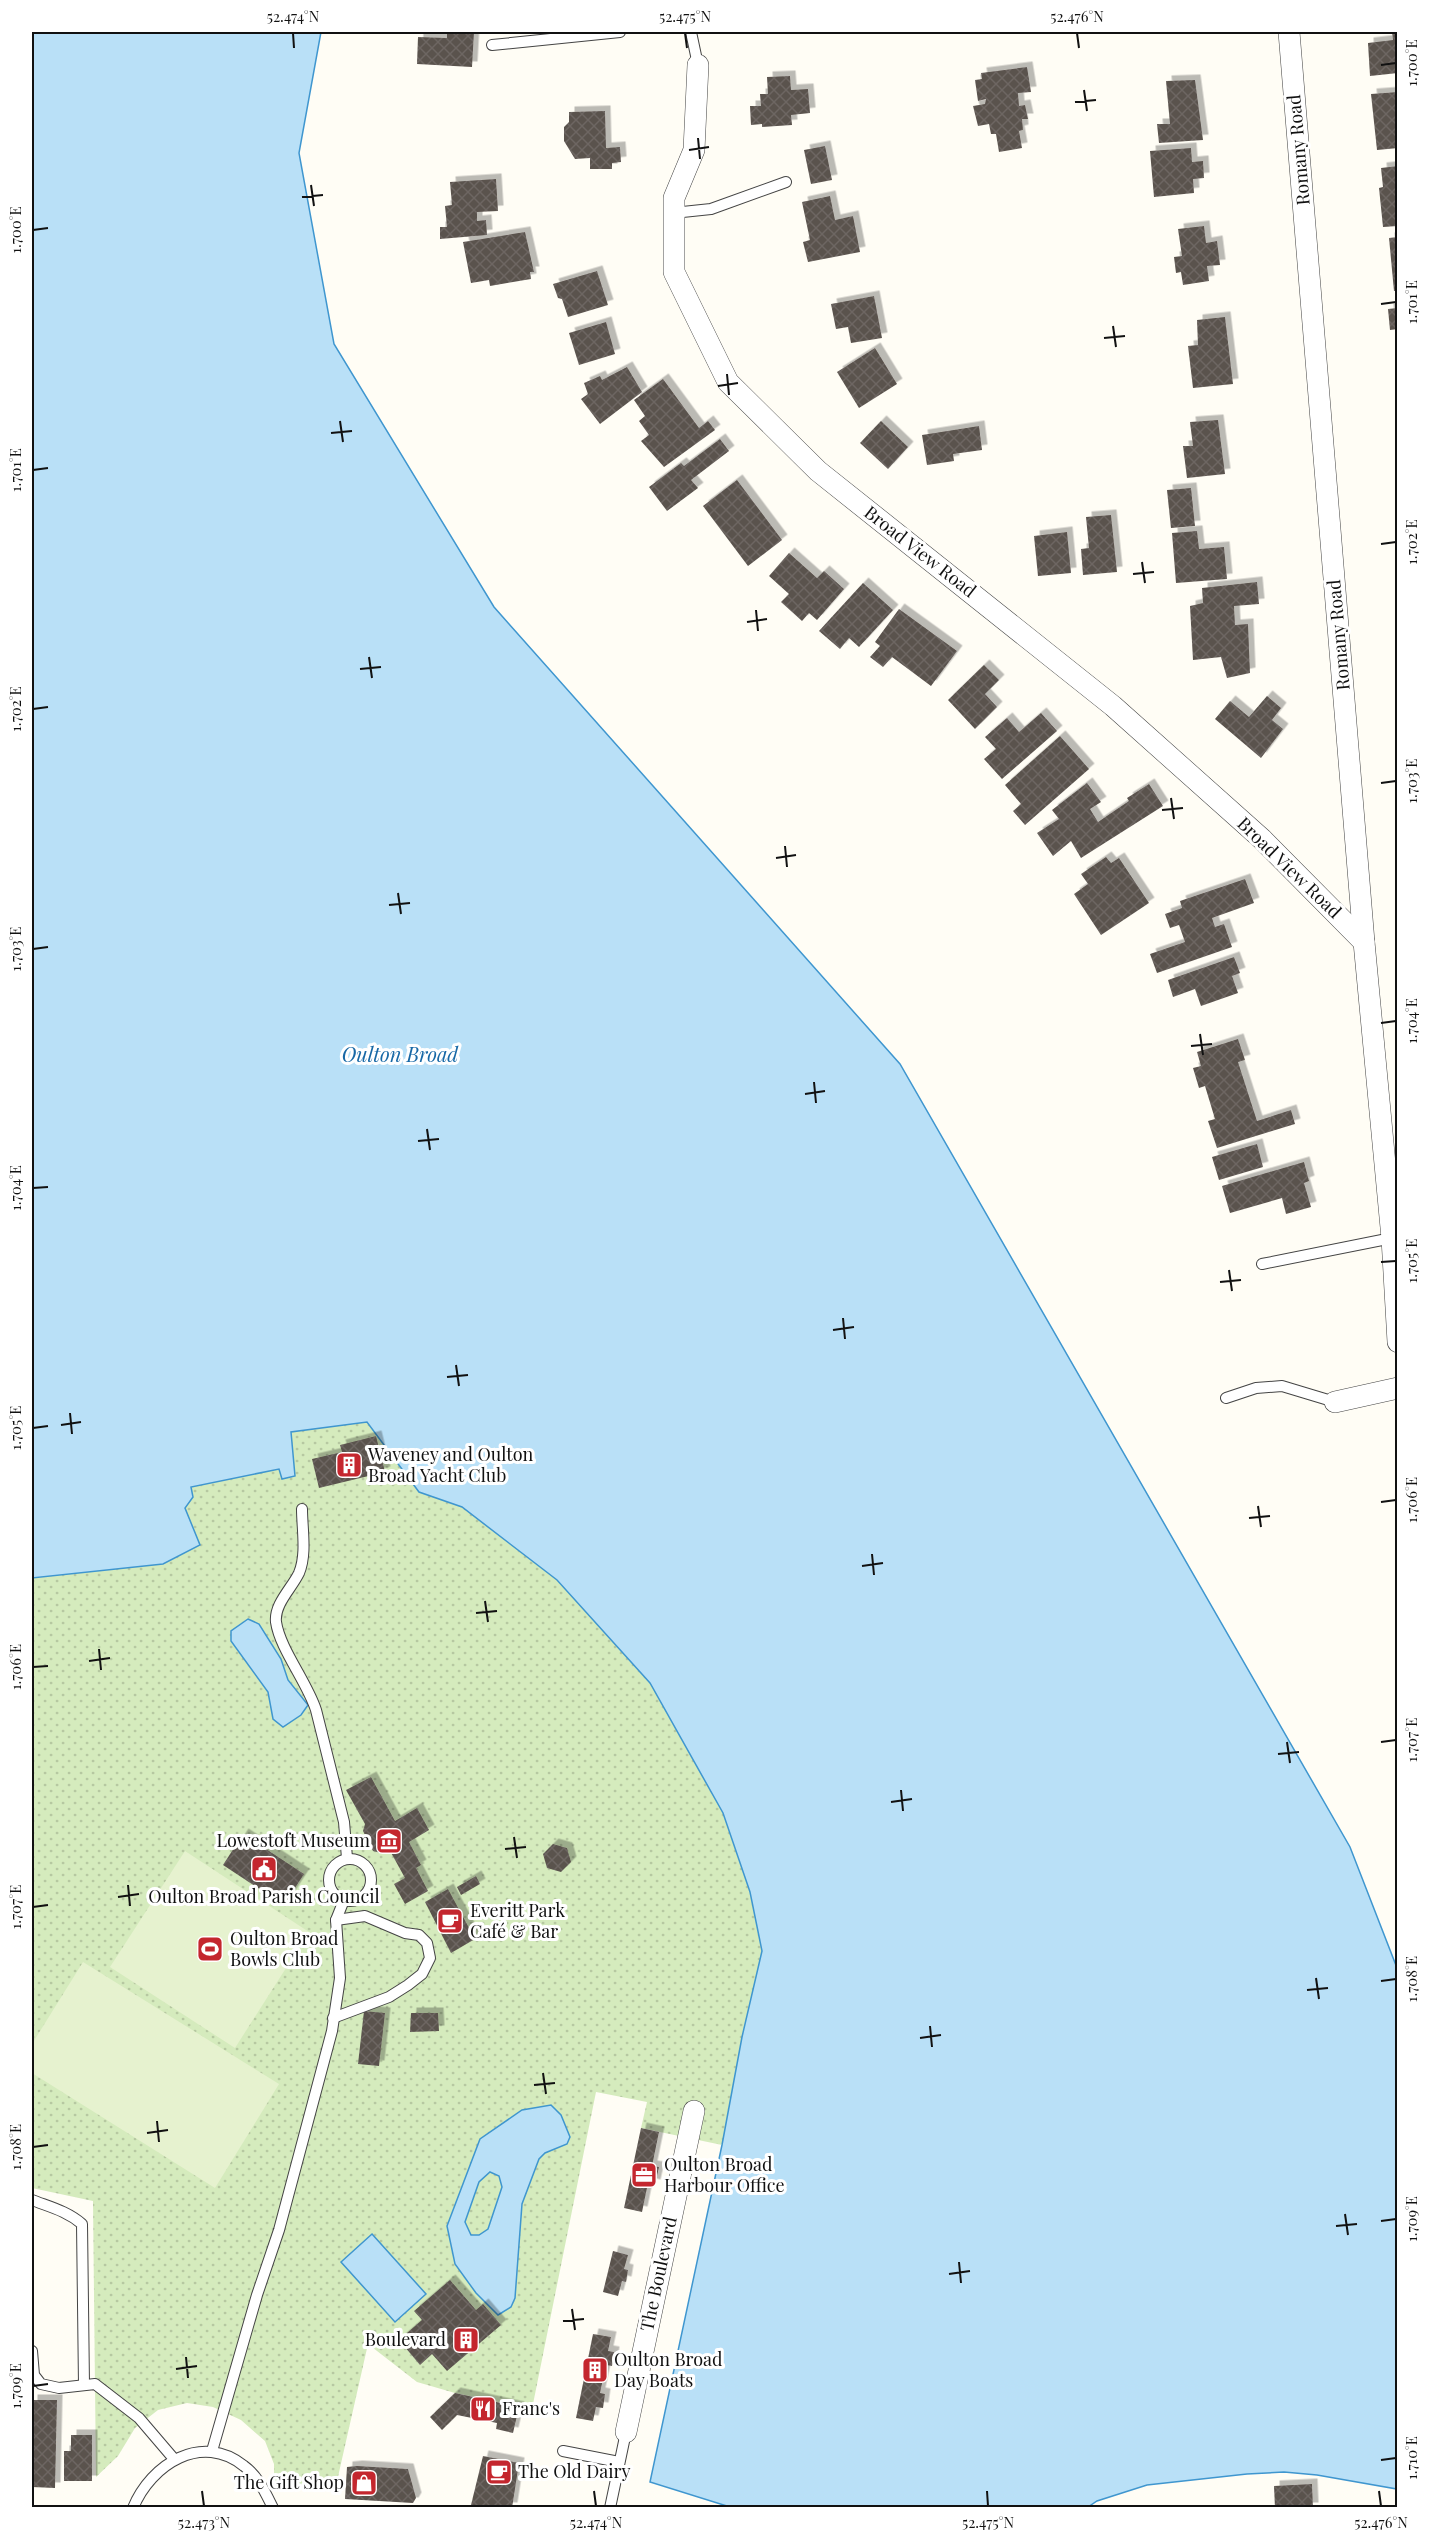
<svg xmlns="http://www.w3.org/2000/svg" width="1429" height="2539" font-family="'Playfair Display',serif">
<style>
.park{fill:url(#park-dots)}
.pitch{fill:#e6f2cf}
.water{fill:#b9e0f7;stroke:#3f96cf;stroke-width:1.5;fill-rule:evenodd}
.building{fill:url(#building-cross-hatch);filter:url(#shadow)}
.lines{fill:none;stroke-linecap:round;stroke-linejoin:round}
.lane-casing{stroke:#444;stroke-width:12}
.street-casing{stroke:#444;stroke-width:22}
.lane{stroke:#fff;stroke-width:10}
.street{stroke:#fff;stroke-width:21}
.ticks{fill:none;stroke:#111;stroke-width:2}
.labels{text-anchor:middle;stroke-width:6;stroke-linejoin:round;paint-order:stroke}
.street-label{font-size:18px;fill:#111;stroke:#fff}
.poi-label{font-size:18px;fill:#111;stroke:#fff;text-anchor:start}
.water-label{font-size:20px;font-style:italic;fill:#1768a6;stroke:#fff}
.neatline{fill:none;stroke:#111;stroke-width:2}
.ticks-label{font-size:15px;text-anchor:middle;fill:#111}
</style>
<defs>
<pattern id="park-dots" width="8" height="8" patternUnits="userSpaceOnUse" patternTransform="scale(1.5)"><rect width="8" height="8" fill="#d5ebbd"/><path d="M2 2h.1M6 6h.1" fill="none" stroke="#b6c8a1" stroke-width="1.8" stroke-linecap="round"/></pattern>
<pattern id="building-cross-hatch" width="8" height="8" patternUnits="userSpaceOnUse" patternTransform="scale(1.5)"><rect width="8" height="8" fill="#5a524d"/><path d="M0 0l8 8M0 8l8-8" fill="none" stroke="#6d6662"/></pattern>
<filter id="shadow"><feDropShadow dx="5.5" dy="-5.5" stdDeviation="0" flood-color="#0004"/></filter>
</defs>
<rect width="100%" height="100%" fill="#fffdf5"/>
<polygon class="park" points="367,1422 419,1492 462,1507 557,1580 650,1683 723,1813 750,1892 762,1951 722,2145 641,2128 647,2102 596,2092 532,2409 455,2393 417,2382 368,2344 335,2490 274,2487 274,2464 265,2441 241,2420 213,2407 187,2403 158,2410 135,2428 118,2456 96,2477 93,2201 32,2188 32,1578 163,1564 200,1545 185,1508 193,1497 191,1487 279,1469 295,1476 291,1432"/>
<g class="pitch">
<polygon points="185,1851 309,1932 235,2048 110,1967"/>
<polygon points="83,1962 279,2084 215,2188 32,2073 32,2044"/>
</g>
<g class="water">
<polygon points="32,32 321,32 299,153 334,344 494,607 900,1064 1350,1847 1397,1968 1397,2489 1317,2475 1284,2472 1247,2474 1147,2485 1097,2501 1088,2507 730,2507 650,2482 722,2145 742,2037 762,1951 750,1892 723,1813 650,1683 557,1580 462,1507 419,1492 367,1422 291,1432 295,1476 282,1479 279,1469 191,1487 193,1497 185,1508 200,1545 163,1564 32,1578"/>
<polygon points="248,1619 259,1624 281,1659 288,1680 308,1705 301,1715 283,1727 273,1719 268,1692 231,1641 231,1631"/>
<path d="M551,2105L561,2115L570,2137L567,2144L545,2153L539,2159L522,2204L515,2298L511,2307L498,2315L476,2293L455,2264L447,2226L480,2139L522,2110ZM490,2172L499,2176L502,2187L488,2229L479,2235H471L465,2222L479,2182Z"/>
<polygon points="372,2234 426,2294 395,2322 341,2262"/>
</g>
<g class="building">
<polygon points="447,32 474,32 472,67 417,64 418,37 447,38"/>
<polygon points="1392,32 1398,32 1398,73 1370,76 1368,43 1393,40"/>
<polygon points="1027,67 1031,92 1018,93 1019,106 1025,105 1028,119 1022,119 1023,130 1019,131 1022,148 999,152 996,134 991,134 989,124 978,126 973,106 985,104 986,99 978,101 975,80 982,79 981,73"/>
<polygon points="790,76 791,90 808,89 810,113 791,115 792,125 762,127 762,124 751,125 750,106 761,106 760,94 768,94 767,77"/>
<polygon points="1195,80 1203,140 1159,143 1157,124 1170,124 1166,81"/>
<polygon points="1398,92 1398,148 1377,150 1371,94"/>
<polygon points="605,111 606,148 620,147 621,162 612,163 612,169 590,169 590,158 575,159 564,141 564,127 569,122 569,112"/>
<polygon points="825,146 832,180 811,184 804,150"/>
<polygon points="1191,148 1192,162 1203,161 1204,178 1193,179 1194,193 1154,197 1150,151"/>
<polygon points="1398,166 1398,226 1383,227 1379,188 1383,187 1381,168"/>
<polygon points="496,179 498,211 477,212 477,221 486,220 487,235 440,239 440,227 447,227 445,206 452,205 450,182"/>
<polygon points="830,196 835,220 853,216 860,252 808,262 803,242 810,240 802,202"/>
<polygon points="1204,226 1206,243 1217,241 1220,265 1207,266 1209,281 1183,285 1181,272 1176,273 1174,257 1182,256 1178,229"/>
<polygon points="525,232 534,272 530,272 531,279 490,286 489,280 471,283 463,242"/>
<polygon points="1398,237 1398,291 1394,291 1389,238"/>
<polygon points="597,271 608,305 568,317 562,299 558,298 553,284"/>
<polygon points="874,296 882,338 851,343 848,327 836,329 831,304"/>
<polygon points="1398,308 1398,329 1390,330 1388,309"/>
<polygon points="1225,317 1233,384 1193,388 1188,346 1198,345 1197,320"/>
<polygon points="606,322 615,354 579,365 569,333"/>
<polygon points="875,348 897,384 859,408 837,372"/>
<polygon points="627,367 642,392 600,424 581,399 588,394 584,383 600,376 602,380"/>
<polygon points="663,379 699,428 708,421 715,430 664,467 641,441 649,435 639,421 645,416 634,400"/>
<polygon points="1218,420 1225,474 1187,478 1183,446 1193,446 1190,422"/>
<polygon points="881,421 908,447 888,469 860,443"/>
<polygon points="979,426 982,450 953,454 954,461 927,465 922,435"/>
<polygon points="720,439 729,451 691,480 698,488 667,511 649,487 681,463 684,466"/>
<polygon points="737,480 782,540 748,566 703,506"/>
<polygon points="1191,488 1195,526 1171,528 1167,490"/>
<polygon points="1111,515 1117,572 1083,575 1081,549 1089,548 1086,517"/>
<polygon points="1197,531 1199,549 1224,547 1227,579 1176,583 1172,533"/>
<polygon points="1067,532 1071,573 1038,576 1034,536"/>
<polygon points="789,553 817,578 824,571 844,589 817,620 809,613 802,621 781,602 789,594 769,576"/>
<polygon points="1257,582 1259,604 1234,606 1235,625 1248,624 1250,673 1227,678 1221,657 1193,660 1190,606 1203,603 1202,588"/>
<polygon points="863,583 893,610 859,647 849,638 840,649 819,631"/>
<polygon points="899,609 957,651 931,686 892,657 883,667 870,657 880,646 875,642"/>
<polygon points="984,665 999,680 985,694 997,707 975,729 948,700"/>
<polygon points="1267,696 1281,708 1272,720 1283,729 1261,758 1215,719 1230,701 1249,717"/>
<polygon points="1041,713 1057,731 1002,779 984,759 996,749 985,737 1007,718 1019,732"/>
<polygon points="1060,736 1089,769 1025,825 1013,811 1021,804 1005,785"/>
<polygon points="1087,783 1101,802 1090,809 1098,822 1129,801 1127,798 1149,784 1163,806 1081,858 1071,841 1053,856 1037,833 1059,819 1052,810"/>
<polygon points="1106,857 1111,863 1119,858 1149,903 1101,935 1074,894 1088,884 1081,874"/>
<polygon points="1245,879 1254,903 1212,918 1215,927 1224,924 1232,947 1157,973 1150,954 1185,942 1179,925 1170,928 1165,914 1182,908 1180,901"/>
<polygon points="1234,957 1240,973 1232,976 1238,993 1201,1006 1195,989 1173,997 1168,980"/>
<polygon points="1238,1039 1245,1060 1238,1062 1257,1121 1291,1110 1295,1124 1217,1148 1208,1121 1215,1119 1205,1086 1199,1088 1193,1068 1201,1066 1197,1052"/>
<polygon points="1257,1144 1263,1167 1219,1180 1212,1157"/>
<polygon points="1304,1162 1309,1181 1304,1183 1311,1207 1286,1214 1282,1198 1230,1213 1222,1186"/>
<polygon points="376,1436 385,1472 319,1488 312,1459 342,1452 340,1445"/>
<polygon points="371,1777 395,1821 417,1808 429,1830 409,1842 421,1865 416,1868 428,1891 405,1904 394,1884 405,1878 389,1849 381,1853 373,1851 363,1831 365,1824 346,1790"/>
<polygon points="243,1834 304,1874 284,1905 223,1865"/>
<polygon points="553,1844 567,1848 571,1862 561,1872 547,1868 543,1854"/>
<polygon points="476,1876 480,1884 461,1895 457,1887"/>
<polygon points="448,1889 475,1939 451,1953 425,1902"/>
<polygon points="364,2011 385,2013 379,2066 358,2064"/>
<polygon points="411,2013 438,2013 439,2031 410,2032"/>
<polygon points="641,2128 659,2132 652,2166 659,2167 655,2185 648,2183 642,2212 624,2208"/>
<polygon points="613,2251 628,2255 624,2269 628,2270 626,2282 622,2281 618,2296 603,2292"/>
<polygon points="450,2280 476,2310 483,2304 501,2325 447,2371 432,2354 420,2365 399,2340 422,2320 414,2311"/>
<polygon points="593,2334 611,2337 608,2351 614,2352 612,2366 606,2365 600,2393 605,2394 603,2408 596,2407 593,2421 576,2418"/>
<polygon points="455,2393 519,2407 513,2433 496,2429 497,2423 457,2415 442,2430 430,2417"/>
<polygon points="32,2400 57,2400 55,2488 32,2487"/>
<polygon points="71,2435 92,2435 92,2481 64,2481 64,2451 71,2451"/>
<polygon points="483,2456 519,2463 512,2508 471,2505"/>
<polygon points="357,2466 408,2469 416,2498 413,2503 345,2499 347,2467"/>
<polygon points="1312,2484 1313,2508 1275,2508 1274,2486"/>
</g>
<g class="lines">
<defs>
<g id="lane">
<polyline points="691,32 698,65"/>
<polyline points="492,45 620,32"/>
<polyline points="673,213 711,209 786,182"/>
<polyline points="1262,1264 1392,1238"/>
<polyline points="1226,1398 1256,1388 1282,1386 1335,1402"/>
<path d="M302,1509C302,1529 307,1554 299,1573C292,1588 274,1604 276,1622C280,1649 307,1682 316,1710L344,1822L347,1858"/>
<circle cx="350" cy="1880" r="21"/>
<polyline points="333,2018 389,1997 408,1985 422,1974 430,1958 427,1943 419,1935 405,1933 365,1916 336,1920"/>
<path d="M32,2200C50,2207 67,2211 82,2224L84,2385"/>
<polyline points="32,2351 34,2375 41,2384 59,2388 95,2384 139,2418 174,2459"/>
<polyline points="212,2451 257,2295 279,2230 332,2031 340,1978 336,1920 344,1900"/>
<polyline points="563,2451 619,2462"/>
<path d="M133,2508C151,2464 202,2432 244,2466C258,2476 265,2492 273,2508"/>
<polyline points="610,2508 626,2432"/>
</g>
<g id="street">
<polyline points="1289,32 1364,942 1392,1238 1398,1342"/>
<polyline points="698,65 694,150 674,198 674,272 728,382 818,471 1113,706 1262,839 1364,942"/>
<polyline points="1335,1402 1398,1388"/>
<polyline points="626,2432 694,2111"/>
</g>
</defs>
<use href="#lane" class="lane-casing"/>
<use href="#street" class="street-casing"/>
<use href="#lane" class="lane"/>
<use href="#street" class="street"/>
</g>
<path class="ticks" d="M293,33L294,48M685,33L687,48M1077,33L1079,48M1381,65L1396,63M1084,90L1087,111M1075,102L1096,100M698,138L700,159M689,150L709,147M311,185L314,206M302,197L323,195M33,230L48,228M1381,304L1396,302M1113,326L1116,347M1104,338L1125,336M727,374L729,395M718,386L738,383M340,421L343,442M331,433L352,431M33,470L48,468M1381,544L1396,542M1142,562L1145,583M1133,574L1154,572M756,610L758,631M747,622L767,619M369,657L372,678M360,669L381,667M33,709L48,707M1381,783L1396,781M1171,798L1174,819M1162,810L1183,808M785,846L787,867M776,858L796,855M398,893L401,914M389,905L410,903M33,949L48,947M1381,1023L1396,1021M1200,1034L1203,1055M1191,1046L1212,1044M814,1082L816,1103M805,1094L825,1091M427,1129L430,1150M418,1141L439,1139M33,1188L48,1187M1381,1262L1396,1261M1229,1270L1232,1291M1220,1282L1241,1280M843,1318L845,1339M833,1330L854,1327M456,1365L459,1386M447,1377L468,1375M70,1413L72,1434M61,1425L81,1422M33,1428L48,1426M1381,1502L1396,1500M1258,1506L1261,1527M1249,1518L1270,1516M872,1554L874,1575M862,1566L883,1563M485,1601L488,1622M476,1613L497,1611M99,1649L101,1670M89,1661L110,1658M33,1667L48,1666M1287,1742L1290,1763M1381,1742L1396,1740M1278,1754L1299,1752M901,1790L903,1811M891,1802L912,1799M514,1837L517,1858M505,1849L526,1847M128,1885L130,1906M118,1897L139,1894M33,1907L48,1905M1316,1978L1319,1999M1381,1981L1396,1979M1307,1990L1328,1988M930,2026L932,2047M920,2038L941,2035M543,2073L546,2094M534,2085L555,2083M157,2121L159,2142M147,2133L168,2130M33,2147L48,2145M1345,2214L1348,2235M1381,2221L1396,2219M1336,2226L1357,2224M959,2262L961,2283M949,2274L970,2271M572,2309L575,2330M563,2321L584,2319M186,2357L188,2378M176,2369L197,2366M33,2386L48,2384M1381,2460L1396,2458M202,2491L204,2506M594,2491L596,2506M987,2491L988,2506M1379,2491L1381,2506"/>
<defs>
<symbol id="building-square" viewBox="-11 -11 22 22"><rect x="-9" y="-9" width="18" height="18" rx="4" fill="#c4262e" stroke="#fff"/><path d="M-4-6H4V6H1V3H-1V6H-4ZM-2.5-4.3h1.7v1.8h-1.7ZM.8-4.3h1.7v1.8H.8ZM-2.5-1h1.7V.8h-1.7ZM.8-1h1.7V.8H.8Z" fill="#fff"/></symbol>
<symbol id="museum-square" viewBox="-11 -11 22 22"><rect x="-9" y="-9" width="18" height="18" rx="4" fill="#c4262e" stroke="#fff"/><path d="M0-6L6-3V-2H-6V-3ZM-5-1h2V3h-2ZM-1-1h2V3h-2ZM3-1h2V3H3ZM-6 4H6V6H-6Z" fill="#fff"/></symbol>
<symbol id="civic-square" viewBox="-11 -11 22 22"><rect x="-9" y="-9" width="18" height="18" rx="4" fill="#c4262e" stroke="#fff"/><path d="M-.6-6.5H3V-4.5H.6V-3L4-1V1h2V6H-6V1h2V-1L-.6-3ZM-1.2 2.5V6h2.4V2.5Z" fill="#fff"/></symbol>
<symbol id="cafe-square" viewBox="-11 -11 22 22"><rect x="-9" y="-9" width="18" height="18" rx="4" fill="#c4262e" stroke="#fff"/><path d="M-5.5-4.5H6V0H3Q3 3.5 0 3.5H-2.5Q-5.5 3.5-5.5 0ZM3-3.2v2h1.7v-2ZM-6 4.5H4V6H-6Z" fill="#fff"/></symbol>
<symbol id="stadium-square" viewBox="-11 -11 22 22"><rect x="-9" y="-9" width="18" height="18" rx="4" fill="#c4262e" stroke="#fff"/><path d="M0-5a6.5 5 0 1 0 0 10a6.5 5 0 1 0 0-10ZM-3.5-1.8h7v3.6h-7Z" fill="#fff"/></symbol>
<symbol id="office-square" viewBox="-11 -11 22 22"><rect x="-9" y="-9" width="18" height="18" rx="4" fill="#c4262e" stroke="#fff"/><path d="M-6-3h4V-5.5h4V-3h4V5H-6ZM-1-4.5V-3h2v-1.5ZM-6 0V1H6V0Z" fill="#fff"/></symbol>
<symbol id="restaurant-square" viewBox="-11 -11 22 22"><rect x="-9" y="-9" width="18" height="18" rx="4" fill="#c4262e" stroke="#fff"/><path d="M-5-6h1v4h1v-4h1v4h1v-4h1v5L-1.5 .5V6h-2V.5L-5-1ZM5-6V6H3V1.5H1.5Q1.5-4 5-6Z" fill="#fff"/></symbol>
<symbol id="shop-square" viewBox="-11 -11 22 22"><rect x="-9" y="-9" width="18" height="18" rx="4" fill="#c4262e" stroke="#fff"/><path d="M-5-2.5h2.3a2.7 3.5 0 0 1 5.4 0H5L5.5 6h-11ZM-1.5-2.5h3a1.5 2.3 0 0 0-3 0Z" fill="#fff"/></symbol>
</defs>
<g fill-rule="evenodd">
<use href="#building-square" x="334" y="1450" width="30" height="30"/>
<use href="#museum-square" x="374" y="1826" width="30" height="30"/>
<use href="#civic-square" x="249" y="1854" width="30" height="30"/>
<use href="#cafe-square" x="435" y="1906" width="30" height="30"/>
<use href="#stadium-square" x="195" y="1934" width="30" height="30"/>
<use href="#office-square" x="629" y="2160" width="30" height="30"/>
<use href="#building-square" x="451" y="2325" width="30" height="30"/>
<use href="#building-square" x="580" y="2355" width="30" height="30"/>
<use href="#restaurant-square" x="468" y="2394" width="30" height="30"/>
<use href="#cafe-square" x="484" y="2457" width="30" height="30"/>
<use href="#shop-square" x="349" y="2468" width="30" height="30"/>
</g>
<g class="labels">
<g class="street-label">
<text transform="translate(1299 150) rotate(-95)" y="6">Romany Road</text>
<text transform="translate(920 552) rotate(38)" y="6">Broad View Road</text>
<text transform="translate(1339 635) rotate(-95)" y="6">Romany Road</text>
<text transform="translate(1289 868) rotate(44)" y="6">Broad View Road</text>
<text transform="translate(659 2274) rotate(-78)" y="6">The Boulevard</text>
</g>
<g class="poi-label">
<text x="368" y="1461">Waveney and Oulton<tspan x="368" dy="21">Broad Yacht Club</tspan></text>
<text x="370" y="1847" text-anchor="end">Lowestoft Museum</text>
<text x="264" y="1903" text-anchor="middle">Oulton Broad Parish Council</text>
<text x="470" y="1917">Everitt Park<tspan x="470" dy="21">Café &amp; Bar</tspan></text>
<text x="230" y="1945">Oulton Broad<tspan x="230" dy="21">Bowls Club</tspan></text>
<text x="664" y="2171">Oulton Broad<tspan x="664" dy="21">Harbour Office</tspan></text>
<text x="446" y="2346" text-anchor="end">Boulevard</text>
<text x="614" y="2366">Oulton Broad<tspan x="614" dy="21">Day Boats</tspan></text>
<text x="502" y="2415">Franc's</text>
<text x="518" y="2478">The Old Dairy</text>
<text x="344" y="2489" text-anchor="end">The Gift Shop</text>
</g>
<g class="water-label">
<text x="400" y="1062">Oulton Broad</text>
</g>
</g>
<rect width="1429" height="2539" fill="none" stroke="#ffffff" stroke-width="66"/>
<rect x="33" y="33" width="1363" height="2473" class="neatline"/>
<g class="ticks-label">
<text x="293" y="22">52.474°N</text>
<text x="685" y="22">52.475°N</text>
<text x="1077" y="22">52.476°N</text>
<text transform="translate(1412 63) rotate(-90)" y="5">1.700°E</text>
<text transform="translate(16 230) rotate(-90)" y="5">1.700°E</text>
<text transform="translate(1412 302) rotate(-90)" y="5">1.701°E</text>
<text transform="translate(16 470) rotate(-90)" y="5">1.701°E</text>
<text transform="translate(1412 542) rotate(-90)" y="5">1.702°E</text>
<text transform="translate(16 709) rotate(-90)" y="5">1.702°E</text>
<text transform="translate(1412 781) rotate(-90)" y="5">1.703°E</text>
<text transform="translate(16 949) rotate(-90)" y="5">1.703°E</text>
<text transform="translate(1412 1021) rotate(-90)" y="5">1.704°E</text>
<text transform="translate(16 1188) rotate(-90)" y="5">1.704°E</text>
<text transform="translate(1412 1261) rotate(-90)" y="5">1.705°E</text>
<text transform="translate(16 1428) rotate(-90)" y="5">1.705°E</text>
<text transform="translate(1412 1500) rotate(-90)" y="5">1.706°E</text>
<text transform="translate(16 1667) rotate(-90)" y="5">1.706°E</text>
<text transform="translate(1412 1740) rotate(-90)" y="5">1.707°E</text>
<text transform="translate(16 1907) rotate(-90)" y="5">1.707°E</text>
<text transform="translate(1412 1979) rotate(-90)" y="5">1.708°E</text>
<text transform="translate(16 2147) rotate(-90)" y="5">1.708°E</text>
<text transform="translate(1412 2219) rotate(-90)" y="5">1.709°E</text>
<text transform="translate(16 2386) rotate(-90)" y="5">1.709°E</text>
<text transform="translate(1412 2458) rotate(-90)" y="5">1.710°E</text>
<text x="204" y="2528">52.473°N</text>
<text x="596" y="2528">52.474°N</text>
<text x="988" y="2528">52.475°N</text>
<text x="1381" y="2528">52.476°N</text>
</g>
</svg>
